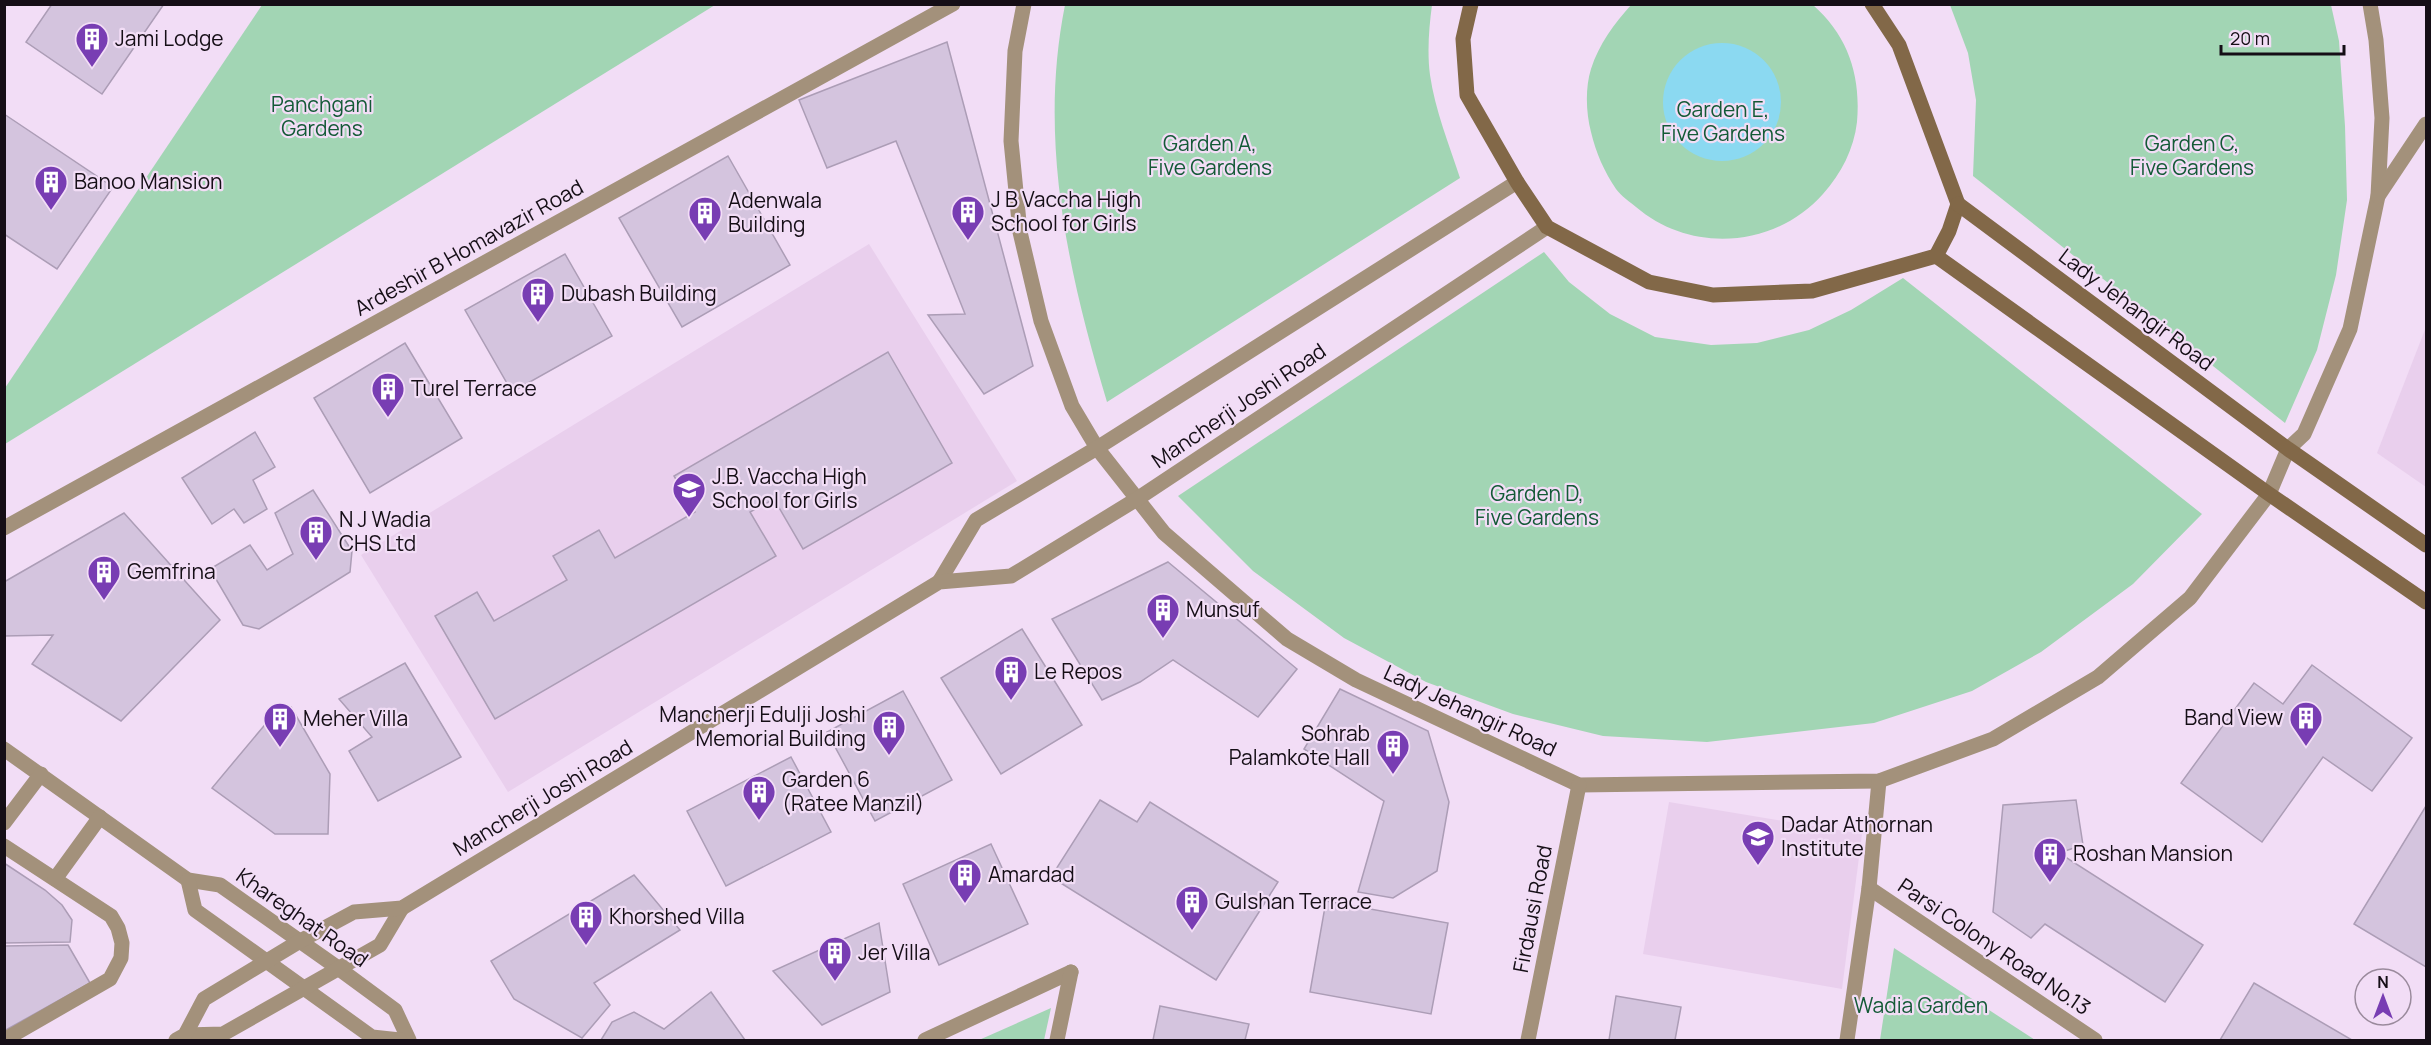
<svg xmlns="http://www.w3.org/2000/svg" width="2431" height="1045" font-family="Manrope,sans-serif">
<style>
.built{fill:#e9cfed}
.green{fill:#a2d5b4}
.water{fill:#8bd9f1}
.building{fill:#d4c4de;stroke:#ac9db6;stroke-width:1.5}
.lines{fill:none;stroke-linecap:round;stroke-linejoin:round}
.street{stroke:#a3917b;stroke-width:15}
.secondary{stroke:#826848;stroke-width:15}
.labels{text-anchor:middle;stroke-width:4.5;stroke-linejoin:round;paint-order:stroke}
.poi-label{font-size:21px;fill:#150e16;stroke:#f2ddf6;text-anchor:start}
.park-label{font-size:21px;fill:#135a36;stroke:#f2ddf6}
.street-label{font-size:21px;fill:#150e16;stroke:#f2ddf6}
</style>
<rect width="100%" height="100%" fill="#f2ddf6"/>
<g class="built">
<polygon points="869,244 1017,481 508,792 361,555"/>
<polygon points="2426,327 2426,487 2377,453"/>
<polygon points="1669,802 1862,834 1842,989 1643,954"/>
</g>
<g class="green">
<polygon points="262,5 715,5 5,444 5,388"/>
<path d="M1065,5H1432C1429,27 1427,52 1430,75C1435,110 1449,144 1460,178L1107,402C1068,272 1038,140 1065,5Z"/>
<path d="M1631,5H1813C1848,36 1861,75 1857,122C1854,149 1841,174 1823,194C1775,248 1691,254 1636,207C1630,202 1621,196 1616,189C1604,171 1596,153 1591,132C1586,113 1585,88 1591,69C1599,44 1614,24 1631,5Z"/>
<polygon points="1950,5 2331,5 2339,41 2345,126 2347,200 2336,275 2317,350 2285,423 1973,176 1976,100 1968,53"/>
<polygon points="1544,252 1569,282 1610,314 1655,337 1711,345 1757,343 1809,330 1851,310 1903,278 2202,514 2133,584 2041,652 1972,691 1874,723 1707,742 1603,736 1513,714 1426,682 1344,638 1253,571 1178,496"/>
<polygon points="1894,948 2035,1040 1880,1040"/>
<polygon points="1051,1008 1044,1040 979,1040"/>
</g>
<circle class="water" cx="1722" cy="102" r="59"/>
<g class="building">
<polygon points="52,4 164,4 102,94 26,42"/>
<polygon points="947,42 1033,366 984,394 928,315 965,314 896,141 827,168 799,100"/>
<polygon points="4,114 113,187 57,269 4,234"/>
<polygon points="728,156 790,265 682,327 619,218"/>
<polygon points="565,254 612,336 512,392 465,310"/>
<polygon points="405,343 462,438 370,493 314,398"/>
<polygon points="888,352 952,463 803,549 774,499 750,512 776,556 495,719 435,616 477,592 494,621 567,580 553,556 599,530 615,558 695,512 674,476"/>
<polygon points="255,432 275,467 253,480 267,509 244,523 234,509 212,524 182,478"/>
<polygon points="313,490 352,551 350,572 259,629 243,625 210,569 250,545 267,570 293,554 275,513"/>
<polygon points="124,513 220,620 121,721 32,664 53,635 4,636 4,582"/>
<polygon points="1168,562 1297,669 1258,717 1173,660 1140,682 1102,700 1052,619"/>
<polygon points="1022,629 1082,725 1001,774 941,678"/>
<polygon points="405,663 461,757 378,801 349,751 372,737 339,699"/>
<polygon points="2312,665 2412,738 2372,791 2323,757 2262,842 2181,783 2254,683 2283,704"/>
<polygon points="1340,689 1428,731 1449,802 1437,871 1393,898 1358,892 1384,801 1304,749"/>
<polygon points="903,691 952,780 875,821 827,732"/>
<polygon points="291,707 330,774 328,834 275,834 212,788 268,721"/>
<polygon points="791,757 831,832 726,886 687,811"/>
<polygon points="1100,800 1137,822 1150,802 1278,882 1216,980 1051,877"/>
<polygon points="2076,800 2083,845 2059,853 2203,945 2165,1002 2045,924 2031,938 1993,912 2003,805"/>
<polygon points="2426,806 2426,967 2354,924"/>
<polygon points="991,844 1028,924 939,965 903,884"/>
<polygon points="4,863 45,890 62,905 72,920 70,942 4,943"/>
<polygon points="634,875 680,930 594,983 610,1005 582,1038 514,999 491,961"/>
<polygon points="1326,901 1448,923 1431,1014 1310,992"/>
<polygon points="879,923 890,992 822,1025 773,971"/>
<polygon points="68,945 90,983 4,1031 4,946"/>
<polygon points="2254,983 2352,1040 2220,1040"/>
<polygon points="711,992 745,1040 601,1040 612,1022 634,1012 664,1029"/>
<polygon points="1616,996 1681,1007 1675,1040 1609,1040"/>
<polygon points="1160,1006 1249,1024 1245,1040 1153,1040"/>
</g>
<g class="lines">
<g class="street">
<polyline points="1024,4 1015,51 1011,141 1020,232 1041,321 1072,406 1097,448 1164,533 1287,639 1356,680 1579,785 1879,781 1993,739 2098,677 2190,598 2269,494 2288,449 2304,434 2350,329 2378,196 2382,118 2376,40 2370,4"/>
<polyline points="2378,196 2426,124"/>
<polyline points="4,528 953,4"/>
<polyline points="939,582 976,520 1097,448 1517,182"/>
<polyline points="4,749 188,880 220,885 338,968 395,1010 409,1040"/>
<polyline points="4,823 41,774"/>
<polyline points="4,846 111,916 118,928 122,943 121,958 110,979 4,1040"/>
<polyline points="55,879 100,817"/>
<polyline points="188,880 195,910 372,1037 400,1040"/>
<polyline points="1869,888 2095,1040"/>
<polyline points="185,1035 223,1034 380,945 402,908"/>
<polyline points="176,1040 185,1035 204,999 300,941 354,912 402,908 939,582 1011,576 1137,499 1547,227"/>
<polyline points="925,1040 1071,972"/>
<polyline points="1057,1040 1071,972"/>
<polyline points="1528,1040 1579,785"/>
<polyline points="1847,1040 1869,888 1879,781"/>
</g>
<g class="secondary">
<polyline points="1471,4 1463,39 1467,95 1517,182 1547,227 1649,282 1713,295 1812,291 1936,256 1949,231 1958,204 1899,45 1872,4"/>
<polyline points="1958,204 2288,449 2426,545"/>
<polyline points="1936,256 2269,494 2426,602"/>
</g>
</g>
<defs>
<symbol id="building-pin" viewBox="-11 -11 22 30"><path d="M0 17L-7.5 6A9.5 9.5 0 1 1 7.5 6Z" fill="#783db3" stroke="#f2ddf6"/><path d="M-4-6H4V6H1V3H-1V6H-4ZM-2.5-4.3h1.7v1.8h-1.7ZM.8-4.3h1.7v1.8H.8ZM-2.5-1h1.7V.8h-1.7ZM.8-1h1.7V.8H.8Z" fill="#fff"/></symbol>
<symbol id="school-pin" viewBox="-11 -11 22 30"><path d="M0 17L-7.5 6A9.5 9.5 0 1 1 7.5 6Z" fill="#783db3" stroke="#f2ddf6"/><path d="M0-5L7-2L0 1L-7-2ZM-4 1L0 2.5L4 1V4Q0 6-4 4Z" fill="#fff"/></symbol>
</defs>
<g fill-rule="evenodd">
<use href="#building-pin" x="73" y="20" width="38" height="52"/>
<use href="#building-pin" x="32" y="163" width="38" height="52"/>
<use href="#building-pin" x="949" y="193" width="38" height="52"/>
<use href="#building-pin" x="686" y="194" width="38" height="52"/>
<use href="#building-pin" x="519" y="275" width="38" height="52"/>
<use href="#building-pin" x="369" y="370" width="38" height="52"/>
<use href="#school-pin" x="670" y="470" width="38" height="52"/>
<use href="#building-pin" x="297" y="513" width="38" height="52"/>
<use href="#building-pin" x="85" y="553" width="38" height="52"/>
<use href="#building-pin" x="1144" y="591" width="38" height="52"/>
<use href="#building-pin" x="992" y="653" width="38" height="52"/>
<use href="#building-pin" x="2287" y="699" width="38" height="52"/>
<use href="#building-pin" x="261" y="700" width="38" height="52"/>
<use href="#building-pin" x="870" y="708" width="38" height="52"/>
<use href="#building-pin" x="1374" y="727" width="38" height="52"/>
<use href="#building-pin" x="740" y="773" width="38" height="52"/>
<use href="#school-pin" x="1739" y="818" width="38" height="52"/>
<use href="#building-pin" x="2031" y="835" width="38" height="52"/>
<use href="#building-pin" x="946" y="856" width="38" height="52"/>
<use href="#building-pin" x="1173" y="883" width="38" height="52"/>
<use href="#building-pin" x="567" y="898" width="38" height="52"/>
<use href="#building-pin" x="816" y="934" width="38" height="52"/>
</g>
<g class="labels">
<g class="poi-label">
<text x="115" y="46">Jami Lodge</text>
<text x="74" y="189">Banoo Mansion</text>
<text x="991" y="207">J B Vaccha High<tspan x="991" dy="24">School for Girls</tspan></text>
<text x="728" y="208">Adenwala<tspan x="728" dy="24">Building</tspan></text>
<text x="561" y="301">Dubash Building</text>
<text x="411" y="396">Turel Terrace</text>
<text x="712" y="484">J.B. Vaccha High<tspan x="712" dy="24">School for Girls</tspan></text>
<text x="339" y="527">N J Wadia<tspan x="339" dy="24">CHS Ltd</tspan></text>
<text x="127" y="579">Gemfrina</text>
<text x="1186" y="617">Munsuf</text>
<text x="1034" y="679">Le Repos</text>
<text x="866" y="722" text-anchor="end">Mancherji Edulji Joshi<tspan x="866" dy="24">Memorial Building</tspan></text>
<text x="2283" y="725" text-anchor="end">Band View</text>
<text x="303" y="726">Meher Villa</text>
<text x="1370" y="741" text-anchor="end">Sohrab<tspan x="1370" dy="24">Palamkote Hall</tspan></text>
<text x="782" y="787">Garden 6<tspan x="782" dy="24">(Ratee Manzil)</tspan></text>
<text x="1781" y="832">Dadar Athornan<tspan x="1781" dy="24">Institute</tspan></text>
<text x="2073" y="861">Roshan Mansion</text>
<text x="988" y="882">Amardad</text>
<text x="1215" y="909">Gulshan Terrace</text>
<text x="609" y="924">Khorshed Villa</text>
<text x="858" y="960">Jer Villa</text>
</g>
<g class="park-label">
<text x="322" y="112">Panchgani<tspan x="322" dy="24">Gardens</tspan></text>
<text x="1723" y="117">Garden E,<tspan x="1723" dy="24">Five Gardens</tspan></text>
<text x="1210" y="151">Garden A,<tspan x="1210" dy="24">Five Gardens</tspan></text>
<text x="2192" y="151">Garden C,<tspan x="2192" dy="24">Five Gardens</tspan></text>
<text x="1537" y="501">Garden D,<tspan x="1537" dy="24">Five Gardens</tspan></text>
<text x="1921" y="1013">Wadia Garden</text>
</g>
<g class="street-label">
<text transform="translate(469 248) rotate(-29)" y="7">Ardeshir B Homavazir Road</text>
<text transform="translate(2136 310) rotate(37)" y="7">Lady Jehangir Road</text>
<text transform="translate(1239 406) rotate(-34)" y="7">Mancherji Joshi Road</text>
<text transform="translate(1470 711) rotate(25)" y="7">Lady Jehangir Road</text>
<text transform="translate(543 798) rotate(-31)" y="7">Mancherji Joshi Road</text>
<text transform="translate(1533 909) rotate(-79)" y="7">Firdausi Road</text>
<text transform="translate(302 918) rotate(35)" y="7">Khareghat Road</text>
<text transform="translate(1994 947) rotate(34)" y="7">Parsi Colony Road No.13</text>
</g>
</g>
<rect width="2431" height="1045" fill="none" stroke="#150e16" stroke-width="12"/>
<g transform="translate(2383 997)"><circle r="28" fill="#f2ddf6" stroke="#9a8a9c" stroke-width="1.5"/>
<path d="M0-4.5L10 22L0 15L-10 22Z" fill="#783db3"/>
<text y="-9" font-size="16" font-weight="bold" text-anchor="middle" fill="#150e16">N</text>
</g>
<path d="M2221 45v9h123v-9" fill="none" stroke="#150e16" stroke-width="3"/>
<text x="2230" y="45" font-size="18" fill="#150e16" stroke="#f2ddf6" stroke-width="4.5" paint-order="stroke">20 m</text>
</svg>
